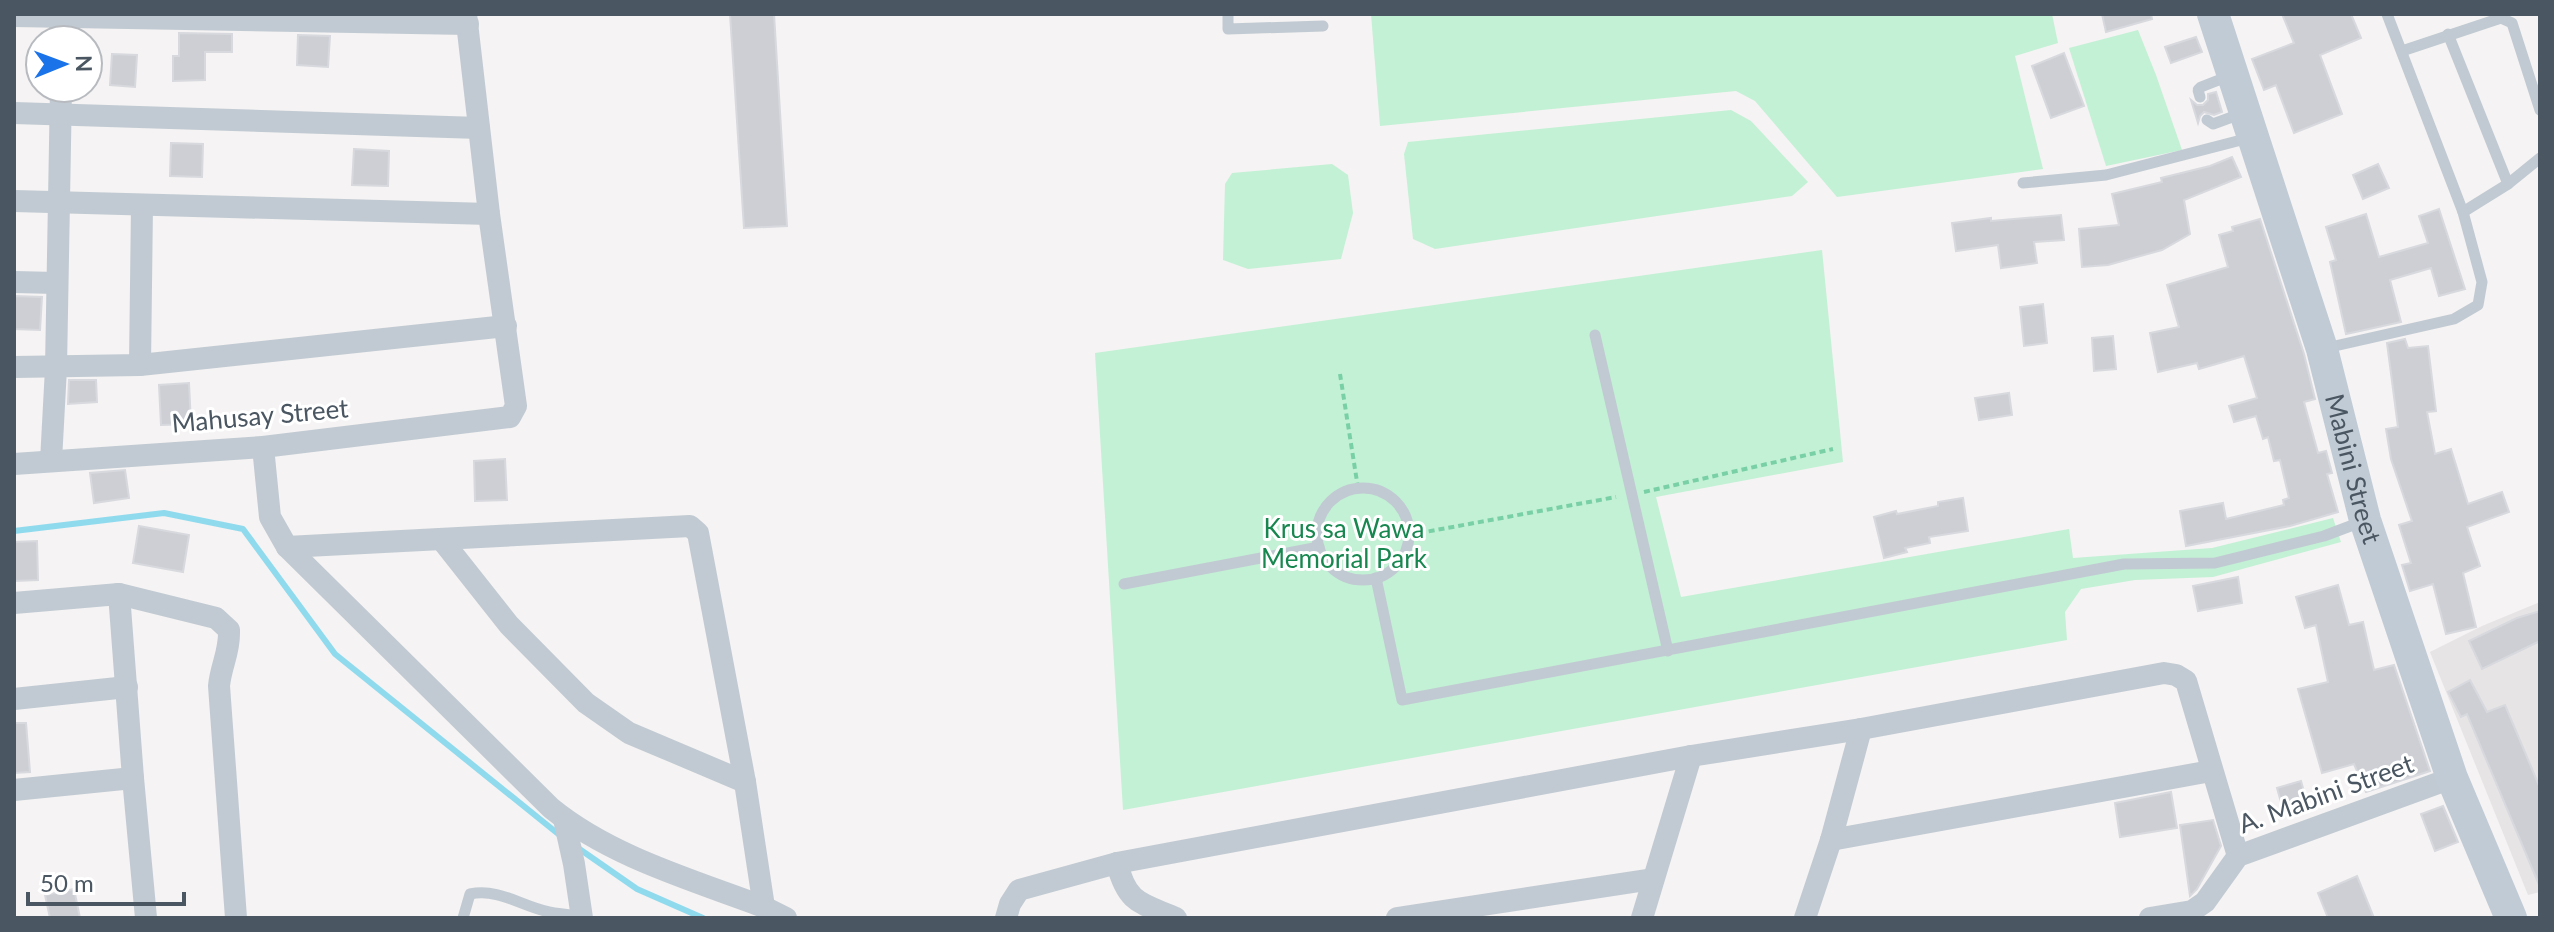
<svg xmlns="http://www.w3.org/2000/svg" width="2554" height="932" font-family="Lato,sans-serif">
<style>
.education{fill:#e6e4e5}
.green{fill:#c3f1d5}
.lines{fill:none;stroke-linecap:round;stroke-linejoin:round}
.stream{stroke:#90daee;stroke-width:6}
.building{fill:#cdcfd5;stroke:#d7d9de;stroke-width:2}
.path{stroke:#7ad0a6;stroke-width:4;stroke-dasharray:6 4;stroke-linecap:butt}
.lane{stroke:#c1cad2;stroke-width:11}
.street{stroke:#c1cad2;stroke-width:22}
.secondary{stroke:#c1cbd6;stroke-width:32}
.labels{text-anchor:middle;stroke-width:6;stroke-linejoin:round;paint-order:stroke}
.street-label{font-size:26px;fill:#4a5661;stroke:#fff}
.park-label{font-size:26px;fill:#17864f;stroke:#fff}
</style>
<rect width="100%" height="100%" fill="#f5f3f3"/>
<polygon class="education" points="2540,602 2540,892 2528,895 2430,652 2482,626"/>
<g class="green">
<polygon points="1371,14 2052,14 2058,43 2015,56 2043,169 1837,197 1755,101 1736,91 1380,126"/>
<polygon points="2138,30 2156,75 2182,150 2106,166 2069,48"/>
<polygon points="1731,110 1751,121 1808,182 1792,196 1435,249 1413,239 1404,154 1408,142"/>
<polygon points="1332,164 1348,175 1353,213 1341,259 1248,269 1223,260 1225,184 1232,173"/>
<polygon points="1822,250 1843,462 1656,497 1681,597 2069,529 2073,558 2212,548 2333,518 2341,542 2213,577 2135,580 2081,589 2065,612 2067,640 1123,810 1095,353"/>
</g>
<g class="lines">
<g class="stream">
<polyline points="14,531 164,513 243,529 335,654 562,837"/>
<polyline points="578,848 637,889 703,918"/>
</g>
</g>
<g class="building">
<polygon points="730,14 774,14 787,226 744,228"/>
<polygon points="2102,14 2151,14 2152,19 2106,32"/>
<polygon points="2282,14 2351,14 2361,38 2320,55 2342,114 2294,133 2276,85 2264,90 2252,59 2294,43"/>
<polygon points="179,33 232,34 232,52 205,52 205,80 173,81 173,56 179,56"/>
<polygon points="298,35 330,36 328,67 297,65"/>
<polygon points="2196,37 2202,52 2171,63 2165,47"/>
<polygon points="2064,53 2084,106 2051,118 2032,66"/>
<polygon points="112,54 137,55 135,87 110,85"/>
<polygon points="2216,92 2222,112 2214,115 2204,112 2200,116 2198,123 2191,100 2197,105 2203,105 2208,100 2208,94"/>
<polygon points="171,143 203,144 202,177 170,176"/>
<polygon points="354,149 389,151 388,186 352,185"/>
<polygon points="2232,157 2241,177 2184,200 2190,234 2162,250 2108,265 2082,267 2079,229 2119,225 2112,194 2162,182 2161,178 2210,166"/>
<polygon points="2378,164 2389,188 2363,199 2353,175"/>
<polygon points="2439,209 2465,289 2439,296 2431,268 2390,280 2401,322 2346,334 2330,262 2336,260 2326,227 2366,214 2379,257 2428,243 2419,216"/>
<polygon points="2061,215 2064,240 2034,242 2037,263 2001,268 1998,245 1956,251 1952,223 1991,218 1991,221"/>
<polygon points="2260,219 2304,354 2315,399 2304,402 2318,453 2326,451 2332,473 2327,474 2338,512 2290,526 2186,546 2180,511 2223,503 2226,519 2284,505 2283,500 2289,498 2280,460 2274,461 2268,437 2263,439 2256,416 2234,422 2229,406 2257,398 2244,356 2199,369 2197,363 2158,372 2150,333 2179,327 2167,285 2228,267 2219,235 2233,231 2232,227"/>
<polygon points="14,296 42,297 40,330 14,329"/>
<polygon points="2043,304 2047,343 2024,346 2020,307"/>
<polygon points="2113,336 2116,369 2094,371 2092,338"/>
<polygon points="2405,339 2408,348 2428,346 2436,411 2427,412 2435,454 2451,449 2468,504 2502,492 2509,512 2467,527 2480,566 2463,573 2476,627 2446,634 2433,584 2410,591 2402,565 2411,563 2399,525 2412,521 2391,459 2386,429 2398,427 2387,343"/>
<polygon points="69,380 96,380 97,402 68,404"/>
<polygon points="189,383 191,424 161,425 159,385"/>
<polygon points="2009,393 2012,415 1979,420 1975,398"/>
<polygon points="505,459 507,500 475,501 474,461"/>
<polygon points="125,470 129,498 94,503 90,473"/>
<polygon points="1963,498 1968,531 1929,537 1930,543 1905,548 1907,552 1884,558 1874,517 1896,511 1897,514 1938,506 1938,502"/>
<polygon points="139,526 189,535 183,572 133,563"/>
<polygon points="37,541 38,580 14,581 14,542"/>
<polygon points="2238,577 2242,603 2198,611 2193,586"/>
<polygon points="2338,585 2349,625 2363,622 2374,670 2394,665 2430,771 2366,792 2354,764 2322,773 2298,689 2328,682 2316,625 2305,628 2296,597"/>
<polygon points="2540,611 2540,641 2482,669 2469,641 2517,618"/>
<polygon points="2470,680 2487,712 2505,705 2540,788 2540,887 2467,714 2461,717 2448,692"/>
<polygon points="14,723 26,723 30,772 14,773"/>
<polygon points="2301,781 2308,806 2284,813 2277,788"/>
<polygon points="2171,792 2177,828 2120,837 2115,803"/>
<polygon points="2443,806 2458,842 2435,851 2421,814"/>
<polygon points="2213,820 2221,846 2197,889 2190,896 2180,825"/>
<polygon points="2357,876 2374,918 2328,918 2318,893"/>
<polygon points="74,889 80,918 50,918 45,895"/>
</g>
<g class="lines">
<g class="path">
<polyline points="1340,374 1358,488"/>
<polyline points="1644,492 1833,449"/>
<polyline points="1409,535 1616,497"/>
</g>
<g class="lane">
<polyline points="1228,14 1228,29 1323,26"/>
<polyline points="2448,34 2508,184"/>
<polyline points="2402,51 2501,18 2512,23 2540,110"/>
<polyline points="2200,97 2198,90 2201,87 2229,76"/>
<polyline points="2207,120 2213,124 2243,113"/>
<polyline points="2023,183 2106,175 2249,138"/>
<polyline points="2463,212 2508,184 2540,158"/>
<polyline points="1595,335 1668,651"/>
<polyline points="2326,348 2454,319 2478,305 2482,282 2463,212 2387,14"/>
<circle cx="1363" cy="534" r="46"/>
<polyline points="1376,578 1402,700 2124,564 2215,563 2324,536 2361,522"/>
<polyline points="1124,584 1319,547"/>
<path d="M463,918L470,894C499,888 521,906 549,912C559,914 570,915 580,916"/>
</g>
<g class="street">
<polyline points="14,16 468,24"/>
<polyline points="60,18 60,40"/>
<polyline points="14,113 479,128"/>
<polyline points="14,201 489,214"/>
<polyline points="14,282 56,283"/>
<polyline points="140,365 142,205"/>
<polyline points="14,367 140,365 506,326"/>
<path d="M263,447L270,517L287,547L551,808C611,857 693,880 764,907L786,918"/>
<polyline points="51,461 56,368 61,88"/>
<polyline points="14,464 263,447 510,417 516,406 489,214 466,14"/>
<polyline points="441,539 509,625 586,703 629,733 745,782"/>
<polyline points="287,547 690,526 698,533 745,782 764,907"/>
<polyline points="119,594 133,778 146,918"/>
<path d="M14,603L119,594L216,618L229,630C230,652 221,665 219,686L236,918"/>
<polyline points="14,699 127,687"/>
<polyline points="14,790 133,778"/>
<polyline points="564,819 574,864 582,918"/>
<polyline points="1831,840 2211,771"/>
<path d="M1117,863C1127,904 1141,903 1176,918"/>
<polyline points="1006,918 1010,904 1019,890 1117,863 1691,756 1861,729 2164,673 2176,675 2186,681 2238,856"/>
<polyline points="1397,918 1653,879"/>
<polyline points="1642,918 1691,756"/>
<polyline points="1805,918 1831,840 1861,729"/>
<polyline points="2150,918 2192,911 2205,902 2238,856 2452,778"/>
</g>
<path class="secondary" id="s1" d="M2213,14L2322,349L2365,520L2452,778L2511,918"/>
</g>
<g class="labels">
<g class="street-label">
<text transform="translate(260 416) rotate(-5)" y="9">Mahusay Street</text>
<text dy="9" stroke="none"><textPath href="#s1" startOffset="476">Mabini Street</textPath></text>
<text transform="translate(2326 794) rotate(-20)" y="9">A. Mabini Street</text>
</g>
<g class="park-label">
<text x="1344" y="538">Krus sa Wawa<tspan x="1344" dy="30">Memorial Park</tspan></text>
</g>
</g>
<rect width="2554" height="932" fill="none" stroke="#4a5661" stroke-width="32"/>
<g transform="translate(64 64) rotate(89)"><circle r="38" fill="#ffffff" stroke="#b7bbc0" stroke-width="2"/>
<path d="M0-6L14 30L0 20L-14 30Z" fill="#1a73e8"/>
<text y="-12" font-size="22" font-weight="bold" text-anchor="middle" fill="#4a5661">N</text>
</g>
<path d="M28 892v12h156v-12" fill="none" stroke="#4a5661" stroke-width="4"/>
<text x="40" y="892" font-size="24" fill="#4a5661" stroke="#ffffff" stroke-width="6" paint-order="stroke">50 m</text>
</svg>
